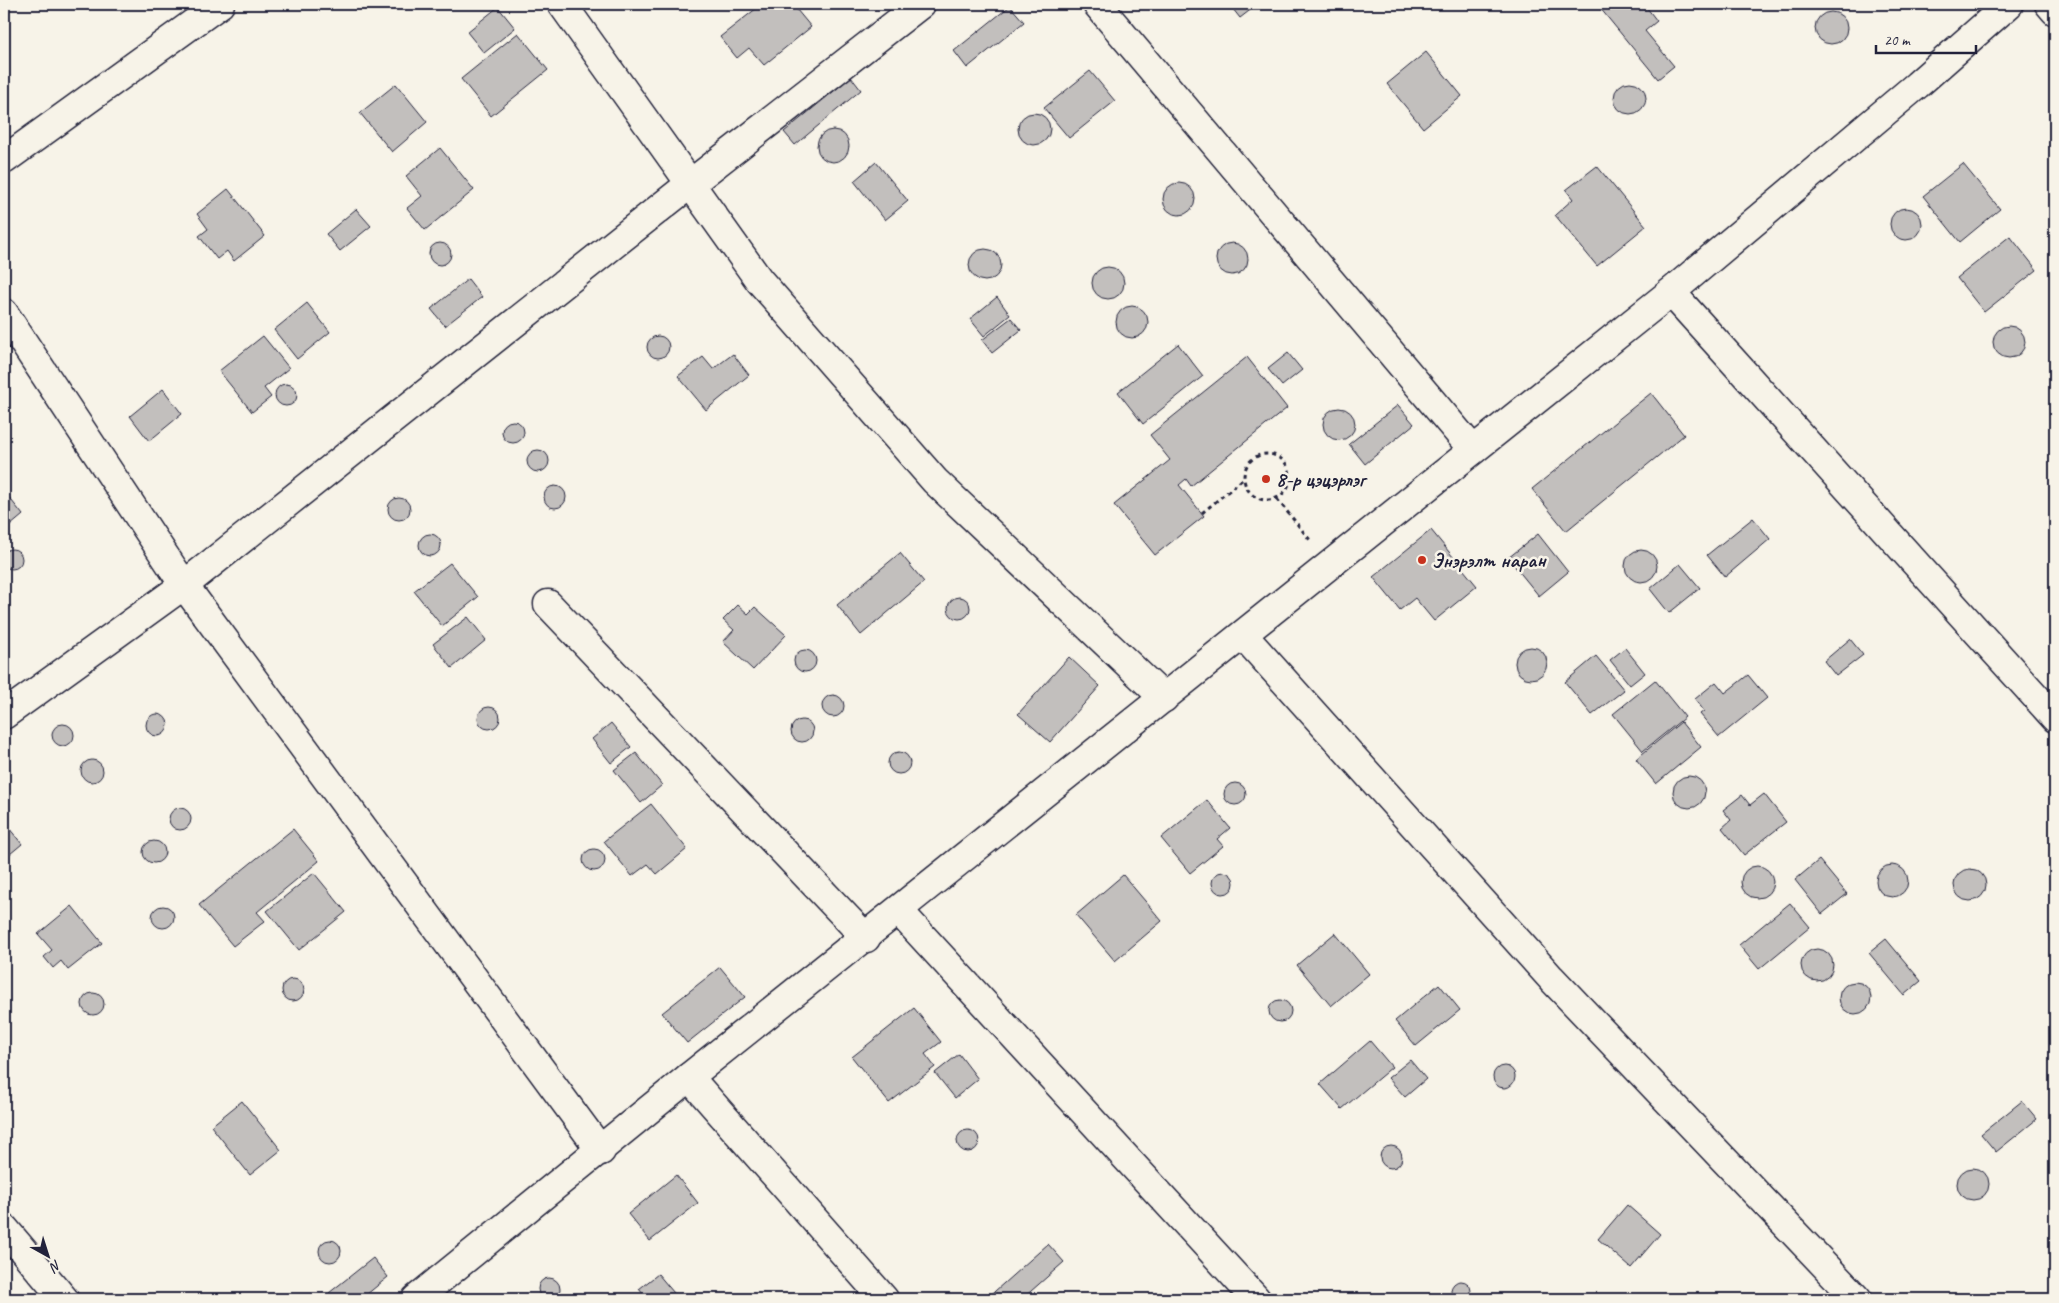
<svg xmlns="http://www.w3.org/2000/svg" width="2059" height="1303" font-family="Caveat,sans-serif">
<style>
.building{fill:#c2bfbd;stroke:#22223b}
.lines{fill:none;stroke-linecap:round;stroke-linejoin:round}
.minor-casing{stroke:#22223b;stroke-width:31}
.path{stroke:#22223b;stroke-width:3;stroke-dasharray:4 4;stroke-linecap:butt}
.minor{stroke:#f7f3e8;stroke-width:28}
.poi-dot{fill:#c8321e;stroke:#f7f3e8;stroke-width:2}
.labels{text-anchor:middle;stroke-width:5;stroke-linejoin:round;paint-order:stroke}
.poi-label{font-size:21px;font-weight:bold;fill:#22223b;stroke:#f7f3e8;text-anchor:start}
</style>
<rect width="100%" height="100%" fill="#f7f3e8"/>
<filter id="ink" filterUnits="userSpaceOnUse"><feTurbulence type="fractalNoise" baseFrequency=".02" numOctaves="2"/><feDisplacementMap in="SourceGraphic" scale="10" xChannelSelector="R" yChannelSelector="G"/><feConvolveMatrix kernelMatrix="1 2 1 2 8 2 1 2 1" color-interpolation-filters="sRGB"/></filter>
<g filter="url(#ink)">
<g class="building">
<polygon points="762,4 792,4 811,27 764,65 749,48 737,58 720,37"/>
<polygon points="1229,4 1258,4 1240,18"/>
<polygon points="1604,4 1644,4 1657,21 1645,31 1674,66 1658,79 1600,8"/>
<polygon points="1010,6 1024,22 967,68 954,51"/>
<polygon points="498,7 515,28 484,53 467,32"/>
<circle cx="1831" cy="28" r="16"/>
<polygon points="518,33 548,70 491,116 461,79"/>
<polygon points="1426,52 1462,96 1423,128 1387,84"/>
<polygon points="1090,71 1115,101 1069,138 1044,108"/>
<polygon points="851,77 861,90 795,145 784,132"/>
<circle cx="1630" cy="98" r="16"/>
<polygon points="396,84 427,122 392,152 360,113"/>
<circle cx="1034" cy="129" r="16"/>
<circle cx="833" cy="146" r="16"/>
<polygon points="440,148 474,190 425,230 407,208 422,196 406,176"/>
<polygon points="876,162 908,201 885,220 854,181"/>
<polygon points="1963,164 2000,209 1960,242 1923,196"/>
<polygon points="1597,166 1646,226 1597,266 1555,215 1573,199 1566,190"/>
<circle cx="1179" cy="199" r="16"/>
<polygon points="228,189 265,236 234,261 227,251 217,259 199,236 208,229 197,214"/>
<circle cx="1906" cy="224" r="16"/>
<polygon points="356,209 371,226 340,251 326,234"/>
<polygon points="2010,236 2037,270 1984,312 1957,278"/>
<circle cx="440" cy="254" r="11"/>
<circle cx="1232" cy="259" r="16"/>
<circle cx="985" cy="265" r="16"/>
<circle cx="1108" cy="283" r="16"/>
<polygon points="468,279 482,297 445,326 431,309"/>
<polygon points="997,297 1010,315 984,336 970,319"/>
<polygon points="307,303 330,332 297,359 274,330"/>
<circle cx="1132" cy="322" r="16"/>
<polygon points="1011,318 1021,330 992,353 982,340"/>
<circle cx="2009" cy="342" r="16"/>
<polygon points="263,336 289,368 264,388 271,397 252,412 219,371"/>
<circle cx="658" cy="347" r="11"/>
<polygon points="1178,344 1203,376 1143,424 1118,392"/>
<polygon points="1288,353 1302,370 1282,386 1268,369"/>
<polygon points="733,354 749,375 706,410 678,376 703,357 713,369"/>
<polygon points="1247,357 1287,408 1191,486 1186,479 1179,485 1204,516 1155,555 1114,505 1170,460 1150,435"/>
<circle cx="286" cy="395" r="11"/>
<polygon points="163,389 182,414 149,441 130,416"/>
<polygon points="1651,393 1684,435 1566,531 1532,489"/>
<polygon points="1398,405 1414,424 1365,464 1349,444"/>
<circle cx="1339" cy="424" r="16"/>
<circle cx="513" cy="432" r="11"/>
<circle cx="538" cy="461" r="11"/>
<circle cx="555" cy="497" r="11"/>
<polygon points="4,491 23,515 4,531"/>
<circle cx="399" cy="509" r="11"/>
<polygon points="1753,518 1770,539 1725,577 1707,555"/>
<polygon points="1431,530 1477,586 1434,621 1415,598 1400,610 1373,577"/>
<polygon points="1538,534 1568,572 1539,596 1508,558"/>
<circle cx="430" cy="545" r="11"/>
<circle cx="12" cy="559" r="10"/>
<circle cx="1641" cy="566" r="16"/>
<polygon points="900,553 924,582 861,635 837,605"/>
<polygon points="450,563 478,597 442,626 414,591"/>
<polygon points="1680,564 1700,588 1669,613 1650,589"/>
<circle cx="959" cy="608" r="11"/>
<polygon points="738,605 748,614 755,607 786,635 753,670 723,642 734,630 723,620"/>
<polygon points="468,617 486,640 452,668 433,644"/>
<polygon points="4,627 9,636 4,646"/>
<polygon points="1850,639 1863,655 1836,676 1824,661"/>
<circle cx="1531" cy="663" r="16"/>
<polygon points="1625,648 1645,673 1630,685 1610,660"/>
<circle cx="805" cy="661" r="11"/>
<polygon points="1596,656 1624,690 1592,715 1565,682"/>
<polygon points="1069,657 1100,686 1050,742 1018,714"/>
<polygon points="1748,675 1767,698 1719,737 1700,714 1704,711 1695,699 1716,682 1725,693"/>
<polygon points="1655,680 1685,717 1643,751 1613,714"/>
<circle cx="833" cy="706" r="11"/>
<circle cx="489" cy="718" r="11"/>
<circle cx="157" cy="725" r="11"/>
<circle cx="802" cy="731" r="11"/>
<polygon points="1681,722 1701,747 1656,784 1636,759"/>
<polygon points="611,723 631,747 611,763 592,739"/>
<circle cx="63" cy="735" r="11"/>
<circle cx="899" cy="763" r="11"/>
<polygon points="636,753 662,785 641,803 614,770"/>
<circle cx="92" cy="771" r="11"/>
<circle cx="1689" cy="792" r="16"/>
<circle cx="1235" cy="794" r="11"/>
<polygon points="1764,794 1786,822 1744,855 1722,828 1731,820 1723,810 1742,795 1750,805"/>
<polygon points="1207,800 1230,828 1217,839 1223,846 1190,873 1161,838"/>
<polygon points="651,804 687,849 657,874 648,864 632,876 604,841"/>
<circle cx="180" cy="819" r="11"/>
<polygon points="4,822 22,844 4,859"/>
<polygon points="293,829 319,861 257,912 265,921 233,946 199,905"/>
<circle cx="154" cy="852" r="11"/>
<circle cx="594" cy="860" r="11"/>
<polygon points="1819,860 1847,894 1822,914 1795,880"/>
<circle cx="1892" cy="881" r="16"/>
<circle cx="1757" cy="882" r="16"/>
<circle cx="1970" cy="885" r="16"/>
<circle cx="1223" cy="883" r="11"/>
<polygon points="314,873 346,912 299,950 267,911"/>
<polygon points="1123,875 1162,921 1115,961 1076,915"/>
<polygon points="1790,903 1810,927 1759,969 1739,945"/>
<polygon points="72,906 102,943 68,970 61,961 53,968 44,957 52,950 38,934"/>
<circle cx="163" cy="917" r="11"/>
<polygon points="1335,933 1369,974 1331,1006 1297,965"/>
<polygon points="1886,939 1921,981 1904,995 1869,953"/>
<circle cx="1817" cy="965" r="16"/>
<polygon points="720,967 745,997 687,1043 662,1013"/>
<circle cx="293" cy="990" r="11"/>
<circle cx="1855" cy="998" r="16"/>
<polygon points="1439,984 1460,1010 1416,1046 1395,1021"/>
<circle cx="93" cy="1004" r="11"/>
<circle cx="1280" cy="1011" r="11"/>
<polygon points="914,1008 941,1042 925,1054 935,1067 889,1103 852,1057"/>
<polygon points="1370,1041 1392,1067 1342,1109 1320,1084"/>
<polygon points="959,1054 978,1079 955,1098 935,1073"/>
<polygon points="1410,1060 1426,1079 1405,1097 1388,1078"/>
<circle cx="1504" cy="1077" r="11"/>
<polygon points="242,1101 281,1150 250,1175 211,1126"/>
<polygon points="2022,1101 2037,1119 1996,1152 1981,1134"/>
<circle cx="968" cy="1141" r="11"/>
<circle cx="1391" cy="1157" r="11"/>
<circle cx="1973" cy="1184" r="16"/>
<polygon points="676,1175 698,1203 650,1241 628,1214"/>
<polygon points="1627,1205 1660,1234 1631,1268 1598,1239"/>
<circle cx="330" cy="1251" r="11"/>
<polygon points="1048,1244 1064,1262 1022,1299 986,1299"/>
<polygon points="373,1258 388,1277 361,1299 334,1299 329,1293"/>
<polygon points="658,1274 679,1299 647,1299 639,1289"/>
<circle cx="549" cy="1289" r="11"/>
<circle cx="1461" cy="1291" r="10"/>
</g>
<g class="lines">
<defs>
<g id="minor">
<polyline points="562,4 759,280 935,481 1164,698"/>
<polyline points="1097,4 1473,450"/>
<polyline points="2049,4 2055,11"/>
<polyline points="4,160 220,4"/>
<polyline points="1671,292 2055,718"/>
<polyline points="4,313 184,585 601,1151"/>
<polyline points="548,604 866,938"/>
<polyline points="1243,635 1551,978 1857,1299"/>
<polyline points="4,715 184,585 690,184 921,4"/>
<polyline points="899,911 1256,1299"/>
<polyline points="689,1077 884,1299"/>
<polyline points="4,1228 64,1299"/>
<polyline points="416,1299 689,1077 1671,292 1917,85 2009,4"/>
</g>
</defs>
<use href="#minor" class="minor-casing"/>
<g class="path">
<circle cx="1267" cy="477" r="23"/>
<polyline points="1277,499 1310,540"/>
<polyline points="1202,513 1243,479"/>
</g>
<use href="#minor" class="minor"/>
</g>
</g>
<g class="poi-dot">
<circle cx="1266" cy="479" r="5"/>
<circle cx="1422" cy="560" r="5"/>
</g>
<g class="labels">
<g class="poi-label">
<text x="1276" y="486">8-р цэцэрлэг</text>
<text x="1432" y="567">Энэрэлт наран</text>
</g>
</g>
<rect width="2059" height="1303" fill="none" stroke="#f7f3e8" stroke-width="20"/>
<rect x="10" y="10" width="2039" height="1283" fill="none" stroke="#22223b" stroke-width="2" filter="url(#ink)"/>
<g transform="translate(48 1256) rotate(141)" stroke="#f7f3e8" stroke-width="4" paint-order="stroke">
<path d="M0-4L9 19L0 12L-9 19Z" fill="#22223b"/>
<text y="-8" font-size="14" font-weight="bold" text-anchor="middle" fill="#22223b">N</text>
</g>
<path d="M1876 45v8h100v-8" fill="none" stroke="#22223b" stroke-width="2.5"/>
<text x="1884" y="45" font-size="15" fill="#22223b" stroke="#f7f3e8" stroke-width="4" paint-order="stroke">20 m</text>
</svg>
